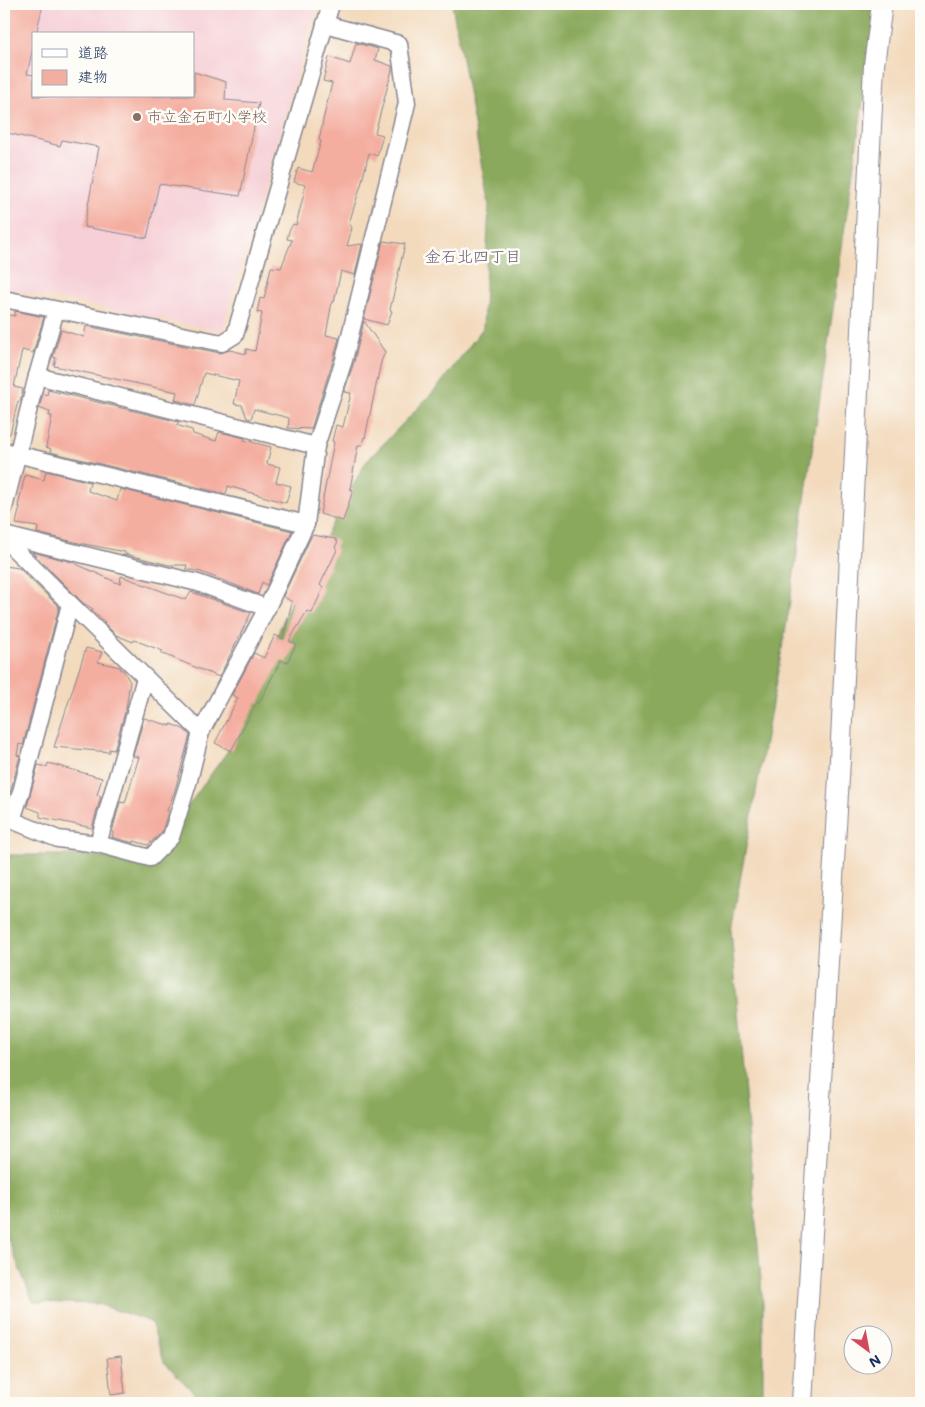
<svg xmlns="http://www.w3.org/2000/svg" width="925" height="1407" font-family="Mali,'Klee One',sans-serif">
<style>
.built{fill:#f6cfd7;fill-rule:evenodd}
.forest{fill:#8aa95c;stroke:#526c5d}
.building{fill:#f4aea0}
.lines{fill:none;stroke-linecap:round;stroke-linejoin:round}
.minor-casing{stroke:#87848e;stroke-width:19}
.tertiary-casing{stroke:#87848e;stroke-width:22}
.minor{stroke:#fff;stroke-width:16}
.tertiary{stroke:#fff;stroke-width:20}
.education-dot{fill:#8d6e63;stroke:#fdfcf7;stroke-width:2}
.labels{text-anchor:middle;stroke-width:5;stroke-linejoin:round;paint-order:stroke}
.education-label{font-size:15px;fill:#785e54;stroke:#fdfcf7;text-anchor:start}
.neighbourhood-label{font-size:16px;fill:#675b75;stroke:#fdfcf7}
</style>
<rect width="100%" height="100%" fill="#fdfcf7"/>
<filter id="ink" filterUnits="userSpaceOnUse"><feTurbulence type="fractalNoise" baseFrequency=".02" numOctaves="2"/><feDisplacementMap in="SourceGraphic" scale="10" xChannelSelector="R" yChannelSelector="G"/><feConvolveMatrix kernelMatrix="1 2 1 2 8 2 1 2 1" color-interpolation-filters="sRGB"/></filter>
<filter id="wash" filterUnits="userSpaceOnUse"><feTurbulence type="fractalNoise" baseFrequency=".0096" numOctaves="4" result="noise"/><feDisplacementMap in="SourceGraphic" scale="20" xChannelSelector="R" yChannelSelector="G"/><feGaussianBlur stdDeviation="1.12" result="paint"/><feColorMatrix in="noise" values="0 0 0 0 0 0 0 0 0 0 0 0 0 0 0 0 0 1.4 0 .05"/><feComposite in="paint" operator="in"/></filter>
<g filter="url(#wash)">
<rect width="100%" height="100%" fill="#f3dabd"/>
<path class="built" d="M4,4H317L222,331L4,288ZM34,34H194V96H34Z"/>
<polygon class="forest" points="452,4 877,4 833,309 787,621 731,930 763,1304 763,1403 204,1403 164,1362 151,1322 98,1304 33,1302 4,1230 4,856 7,855 77,855 139,861 170,831 237,738 292,598 366,462 438,387 483,328 489,206"/>
<g id="blocks">
<g class="building">
<polygon points="4,4 43,4 36,34 34,34 34,43 27,74 34,75 34,96 194,96 194,72 226,82 225,100 259,103 240,196 159,184 147,238 84,227 99,147 62,140 60,146 4,132"/>
<polygon points="356,43 378,49 375,60 392,66 392,70 375,133 383,135 377,156 369,153 361,185 349,223 352,228 347,246 362,244 355,275 341,271 334,302 332,302 326,335 339,338 334,357 311,429 288,428 289,418 254,409 251,419 247,418 242,405 234,404 239,381 204,373 195,405 175,400 177,392 54,366 56,358 53,357 61,330 84,337 86,326 220,353 230,350 246,354 246,349 255,351 262,313 257,312 260,298 264,299 271,267 281,268 292,240 287,239 289,231 293,224 296,225 304,193 303,193 305,185 294,182 298,168 312,172 321,141 319,140 323,120 332,83 323,81 329,57 350,64"/>
<polygon points="383,241 405,244 390,310 392,311 387,325 364,319"/>
<polygon points="15,311 44,317 33,353 22,350 14,387 23,389 20,402 18,401 10,434 4,434 4,314 15,316"/>
<polygon points="364,321 385,352 381,362 365,438 364,437 362,445 358,445 350,489 353,490 343,521 320,514 334,442 332,441 336,425 343,427 351,393 344,392 354,362"/>
<polygon points="48,390 179,422 176,425 192,430 193,434 216,441 219,432 245,438 244,440 271,447 267,464 280,467 276,482 291,486 286,503 228,486 226,494 50,452 51,449 46,447 52,416 49,416 50,412 39,408 43,394 47,395"/>
<polygon points="46,471 90,482 88,491 117,501 120,489 292,531 267,585 262,582 258,594 201,572 186,569 187,565 169,565 125,554 125,552 79,543 37,533 38,527 16,524 20,506 18,506 25,475 44,480"/>
<polygon points="312,535 336,539 336,541 338,542 335,547 337,550 320,585 323,588 312,613 307,611 289,641 296,644 287,663 281,660 259,703 257,702 231,751 215,743 238,698 232,695 254,653 264,658 275,635 283,639 292,602 283,596"/>
<polygon points="32,552 72,562 120,584 121,576 186,600 191,592 251,613 219,677 161,653 163,651 134,640 133,642 116,635 104,623 105,622 92,611 93,609 83,603"/>
<polygon points="4,566 19,568 59,607 23,745 19,744 17,755 20,756 8,800 4,799"/>
<polygon points="86,648 102,652 98,662 120,667 121,670 123,670 130,682 126,709 114,750 109,749 109,752 54,747"/>
<polygon points="144,718 171,726 171,724 183,729 190,735 175,790 167,811 168,812 162,832 148,845 134,841 134,843 112,837 113,833 112,832 120,802 125,803 139,757 133,756"/>
<polygon points="48,763 102,778 97,795 101,796 92,828 40,817 40,812 27,807 38,765 47,767"/>
<polygon points="121,1356 125,1393 111,1395 107,1358"/>
</g>
</g>
</g>
<g filter="url(#ink)">
<use href="#blocks" fill-opacity="0" stroke="#87848e" stroke-width="1"/>
<g class="lines">
<defs>
<g id="minor">
<polyline points="4,299 222,343 235,335 331,4"/>
<polyline points="37,376 316,446"/>
<polyline points="4,451 306,524"/>
<polyline points="4,508 37,376 56,310"/>
<polyline points="4,535 198,583 267,608"/>
<polyline points="4,539 201,732"/>
<polyline points="4,817 58,839 98,844 150,858 171,837 189,780 201,732 267,608 306,524 316,446 344,360 407,103 399,44 325,24"/>
<polyline points="12,820 21,792 70,604"/>
<polyline points="98,844 145,678"/>
</g>
<polyline id="tertiary" points="802,1403 840,760 874,65 882,4"/>
</defs>
<use href="#minor" class="minor-casing"/>
<use href="#tertiary" class="tertiary-casing"/>
<use href="#minor" class="minor"/>
<use href="#tertiary" class="tertiary"/>
</g>
</g>
<circle class="education-dot" cx="137" cy="117" r="5"/>
<g class="labels">
<g class="education-label">
<text x="147" y="122">市立金石町小学校</text>
</g>
<g class="neighbourhood-label">
<text x="473" y="262">金石北四丁目</text>
</g>
</g>
<rect width="925" height="1407" fill="none" stroke="#fdfcf7" stroke-width="20"/>
<rect x="32" y="32" width="162" height="65" fill="#fdfcf7" stroke="#a3aaba"/>
<rect x="42" y="49" width="25" height="8" fill="#ffffff" stroke="#a3aaba"/>
<text x="78" y="58" font-size="15" fill="#1b2f5e">道路</text>
<rect x="42" y="70" width="25" height="15" fill="#f4aea0" stroke="#a3aaba"/>
<text x="78" y="82" font-size="15" fill="#1b2f5e">建物</text>
<g transform="translate(868 1350) rotate(148)"><circle r="24" fill="#fdfcf7" stroke="#a3aaba"/>
<path d="M0-4L9 19L0 12L-9 19Z" fill="#d1495b"/>
<text y="-8" font-size="14" font-weight="bold" text-anchor="middle" fill="#1b2f5e">N</text>
</g>
</svg>
